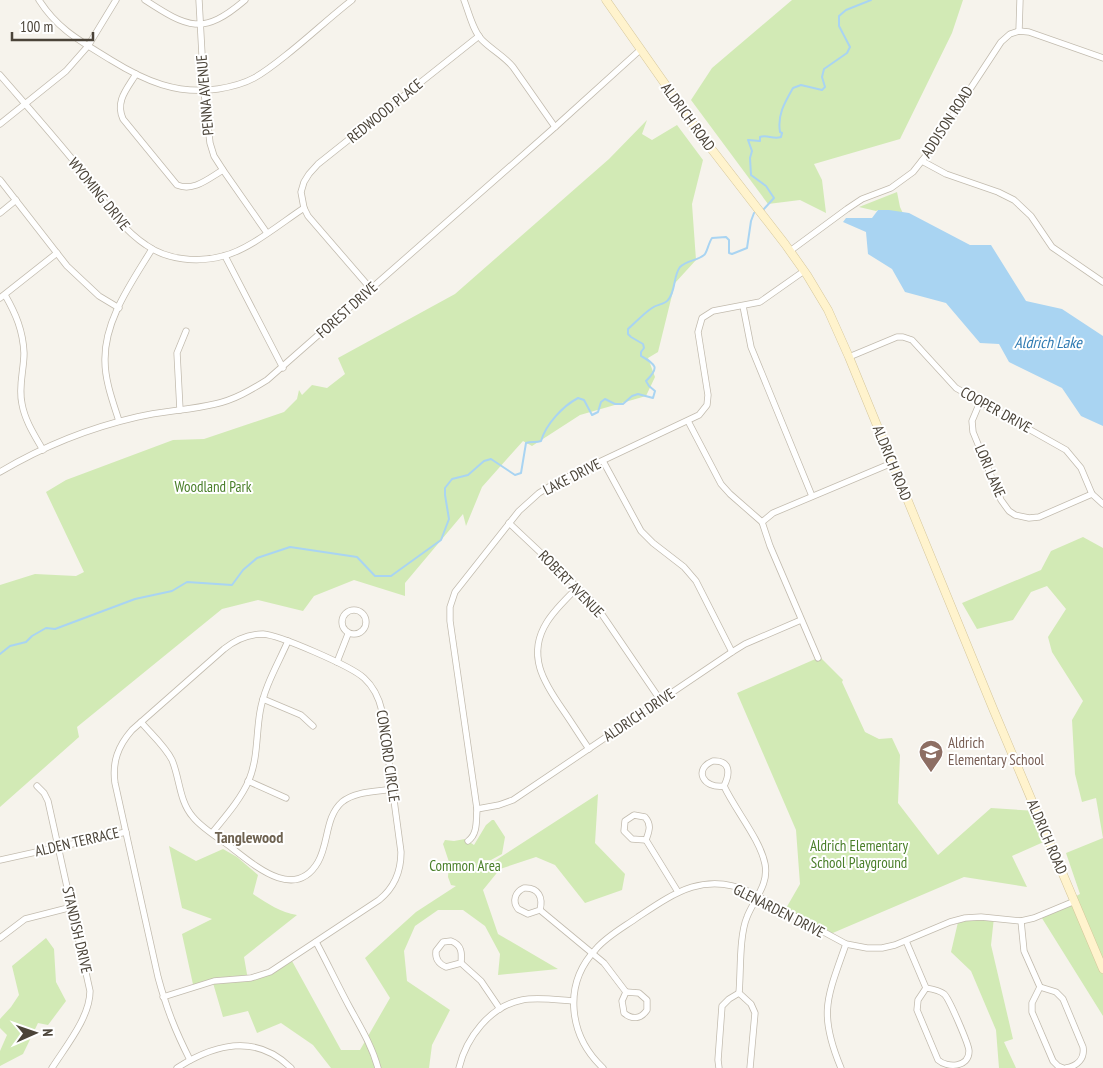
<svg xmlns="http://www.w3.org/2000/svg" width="1103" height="1068" font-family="'PT Sans Narrow',sans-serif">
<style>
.green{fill:#d2eab5}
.water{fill:#a9d4f2}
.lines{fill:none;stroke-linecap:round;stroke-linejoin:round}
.stream{stroke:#a9d4f2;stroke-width:2}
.minor-casing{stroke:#c2bbae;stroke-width:7}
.secondary-casing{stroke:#d6c79b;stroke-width:9}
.minor{stroke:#fff;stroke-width:5.5}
.secondary{stroke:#fff3cd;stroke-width:8}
.labels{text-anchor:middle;stroke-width:4;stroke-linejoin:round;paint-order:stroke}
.street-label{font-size:15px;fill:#4b4439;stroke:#fff}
.park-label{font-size:15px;fill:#4a7f2a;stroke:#fff}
.education-label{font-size:15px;fill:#785e54;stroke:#fff;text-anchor:start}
.water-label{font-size:16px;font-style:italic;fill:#2e7ab2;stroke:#fff}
.neighbourhood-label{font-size:16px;font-weight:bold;fill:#6e6250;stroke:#fff}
</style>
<rect width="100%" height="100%" fill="#f6f3ec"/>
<g class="green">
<polygon points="792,0 963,0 952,33 900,139 814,164 822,180 826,213 800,200 768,204 691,100 712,68"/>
<polygon points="647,120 642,134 652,140 677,125 703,160 692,204 696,260 675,283 658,352 648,358 655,377 646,396 580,415 532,446 523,441 482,487 466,526 463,514 405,583 405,596 354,580 314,596 303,611 258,600 222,609 77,727 79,737 0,807 0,585 35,574 76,576 84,572 46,492 66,480 173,440 204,439 284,412 297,399 299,390 302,395 312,385 327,388 345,374 338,358 455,294 609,159"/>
<polygon points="897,192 900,207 907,222 878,210 876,211 859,207"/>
<polygon points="1083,537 1103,548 1103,838 1096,798 1082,802 1075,774 1072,720 1083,701 1052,652 1048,637 1066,609 1047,586 1031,592 1013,620 977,629 962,603 1041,570 1051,551"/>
<polygon points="820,657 843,680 842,682 865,732 879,739 892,738 900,755 898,803 938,855 991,808 1037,811 1048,840 1012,856 1027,887 964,877 828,935 785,910 800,884 796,830 737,693"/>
<path d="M598,794L595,843L625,874L622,890L585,903L555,865L536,857L500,869L483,890L498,934L558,969L498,975L500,954L485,926L463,910H438L415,926L404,951L407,981L450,1010L432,1045L429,1068H331L313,1045L281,1023L257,1033L248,1011L223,1017L213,983L194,989L182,934L212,919L182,908L169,846L196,861L223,849L237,857L258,875L253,894C267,903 280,912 297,915L244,957L248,980L292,961L341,1050H360L390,998L365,958L416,912L456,886L451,885L448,877L449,862L443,844L445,840L454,841L465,839L474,845L486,825L492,820H494L505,837L502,854L491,860H480L482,869Z"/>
<polygon points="1103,838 1103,1016 1040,915 1080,894 1066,853"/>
<polygon points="994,917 991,945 1013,1039 1004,1042 1016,1068 999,1068 996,1030 971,971 951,952 959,918"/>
<polygon points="46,938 54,949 56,982 66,1001 48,1025 38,1023 23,1054 0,1066 0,1051 7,1035 0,1028 0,1019 11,1007 19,995 12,966"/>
</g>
<polygon class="water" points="878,210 889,210 909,213 970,245 991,245 1026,301 1062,309 1103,336 1103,426 1081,416 1062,388 1009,362 999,344 980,343 946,303 905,292 892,269 868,254 866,232 843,222 846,218 872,218"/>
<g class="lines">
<g class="stream">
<path d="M763,210L774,198L766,186L751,175L750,158L752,151L748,140L760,141V137C767,134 773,140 781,137L782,133L780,132C777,115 785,102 793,88L801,85L822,90L825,87L822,77L824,69L847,53L850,47L839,26V16L846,10L871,0"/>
<path d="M0,654L10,646L26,642L32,636L46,628L55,629L135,599L172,591L187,582L232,585L243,570L257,558L290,547L357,557L375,576H391L441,540L449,519L445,495V488L452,479L468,475L484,461L491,459L515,475L521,473L526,443C531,441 536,443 541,441C546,424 563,406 578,398L584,400L592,415L598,412L601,402L605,399L615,404H623L632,396L638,394L653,398L655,391L649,386L646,381C660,367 656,365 641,356V352L644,348L643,344L631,337L628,334V329C636,322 643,314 652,308C657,304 664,305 668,300C676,291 673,276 680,267C687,260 697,261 704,255C707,253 708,244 712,238L726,237L729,240V253L732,254L747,248L751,221L754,213"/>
</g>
<defs>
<g id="minor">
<path d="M39,0C58,30 82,42 111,60C145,81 177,95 218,89C230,87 243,84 254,78C265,72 275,64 285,56C308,38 329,18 352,0"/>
<path d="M145,0C188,28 203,36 245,0"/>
<polyline points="199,0 204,91 210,143 214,156 223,170 267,233"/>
<path d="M464,0C469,13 473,31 482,40C492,50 504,56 513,67L555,127"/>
<polyline points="1019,31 1020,0"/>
<path d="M136,74C127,89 115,101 123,119L177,185C194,192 209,178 223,170"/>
<path d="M0,75C26,105 52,134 77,165C98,192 117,226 146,245C167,260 198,263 223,256C249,250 281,223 304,208"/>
<polyline points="0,124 66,71 88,46 116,0"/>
<polyline points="922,161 946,174 998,192 1014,200 1031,216 1052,247 1103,282"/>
<polyline points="0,180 67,266 99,296 119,308"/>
<polyline points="0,213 16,200"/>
<polyline points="790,251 847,209 862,199 891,188 913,172 928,153 1001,42 1010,34 1019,31 1029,32 1103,58"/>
<polyline points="225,256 283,368"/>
<polyline points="371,289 308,216 304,208 301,192 304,182 309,174 318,164 479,36"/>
<path d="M5,295C16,314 23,331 24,353C24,370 18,387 22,404C25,421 35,436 43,450"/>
<polyline points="0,298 57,253"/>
<polyline points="743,306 751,347 812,496"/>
<polyline points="849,357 897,337 903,337 912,340 956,388 1066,450 1081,468 1092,494 1103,504"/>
<polyline points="980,402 972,421 973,432 1001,500 1009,511 1015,515 1029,518 1039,517 1092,494"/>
<polyline points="180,410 177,353 186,331"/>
<path d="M119,421C113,402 105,381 105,361C104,320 132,282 152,249"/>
<polyline points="688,421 721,484 730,494 762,522"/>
<polyline points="603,461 641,531 653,543 684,567 696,581 732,652"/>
<path d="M0,472C42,447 89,428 137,417C163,411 190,410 215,404C234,400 251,390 267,380L555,127L640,50"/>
<polyline points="509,523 591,600 601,613 661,701"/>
<path d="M578,587C567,598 555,609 547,622C526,655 544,683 563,710C572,723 580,736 589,749"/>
<circle cx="354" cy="622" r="12"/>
<polyline points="818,658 770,546 762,522 773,513 892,463"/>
<polyline points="337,662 348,634"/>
<polyline points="263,699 301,715 313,726"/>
<path d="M141,722C151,734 165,746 172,760C180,779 179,801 193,817C202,828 217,837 228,845C252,863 294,903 318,862C329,843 325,817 342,802C356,791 376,792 393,789"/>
<path d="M713,761C731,760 730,774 724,786C703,789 693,769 713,761Z"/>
<polyline points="248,781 286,798"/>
<path d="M37,786L44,793L48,801L90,991C90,1017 66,1046 52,1068"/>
<path d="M724,786C735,810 760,839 765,864C769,885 754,899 747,917C739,936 741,972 739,993"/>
<polyline points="477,809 499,805 513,800 732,652 745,644 801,620"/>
<path d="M634,815L645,817C652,825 649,831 646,840L632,839L624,831L625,821Z"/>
<path d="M212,833C225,817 241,799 249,780C258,758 256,735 260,712C264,687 278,664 288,641"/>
<polyline points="646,840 678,892"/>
<path d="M468,841C478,834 476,820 477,809L450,621V607L455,592L519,511L539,493L557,482L699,415L707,405L708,395L698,332L702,318L713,311L760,302L804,271"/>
<polyline points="0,860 126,832"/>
<path d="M524,888C539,887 543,898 540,910L528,914L518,909C512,901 515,892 524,888Z"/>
<polyline points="540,910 604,963 626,992"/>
<polyline points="1021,921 1024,951 1040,987"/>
<polyline points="0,938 25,919 72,907"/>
<path d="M451,941C462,945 462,953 461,963L446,967C439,964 435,959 436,951L443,942Z"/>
<polyline points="906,941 926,988"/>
<path d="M316,942C328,964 338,986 350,1008C361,1028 372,1046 378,1068"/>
<polyline points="461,963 481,981 500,1009"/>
<path d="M926,988C932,989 939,990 944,994C949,998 969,1045 969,1051C969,1068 947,1068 938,1060L917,1010L918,1000Z"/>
<path d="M626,992L639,993L647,1000V1010C641,1019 632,1020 624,1013L622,1001Z"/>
<path d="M163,997L214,981L251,978L270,972L379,900C394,888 401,871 401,852L382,711C379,698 374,687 364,678C351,666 279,635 263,634C248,634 235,640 224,649L132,730C118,746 112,762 115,783L158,977C167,1010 175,1030 190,1060"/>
<path d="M177,1068C215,1044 256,1033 291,1068"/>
<path d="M459,1068C466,1038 490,1006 522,1000C538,997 557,1000 573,1001"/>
<path d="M603,1068C569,1036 562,985 596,949C607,936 624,927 638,917C674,893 705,871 750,892L846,944L867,948H882L895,945L950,922L965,918L981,917L1021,921L1034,918L1075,901"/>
<polyline points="719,1068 718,1060 722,1006 729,999 739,993 751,1004 755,1013 750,1068"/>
<path d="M841,1068C818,1013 827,998 846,944"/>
<path d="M1063,1068L1058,1066L1053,1061L1032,1012V1003L1040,987L1056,992L1063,999L1083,1047C1085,1059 1077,1066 1066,1068"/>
</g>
<polyline id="secondary" points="606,0 703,138 785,244 807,275 828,310 849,357 994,711 1103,969"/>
</defs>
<use href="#minor" class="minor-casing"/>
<use href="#secondary" class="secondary-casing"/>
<use href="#minor" class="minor"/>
<use href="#secondary" class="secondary"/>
</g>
<defs>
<symbol id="school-pin" viewBox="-11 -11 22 30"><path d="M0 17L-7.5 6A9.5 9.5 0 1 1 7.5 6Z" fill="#8d6e63" stroke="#fff"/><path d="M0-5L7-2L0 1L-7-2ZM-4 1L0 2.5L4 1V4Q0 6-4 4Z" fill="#fff"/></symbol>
</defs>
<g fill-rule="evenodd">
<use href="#school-pin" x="917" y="738" width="28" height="38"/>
</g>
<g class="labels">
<g class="street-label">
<text transform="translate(205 95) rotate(-95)" y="5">PENNA AVENUE</text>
<text transform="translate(385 111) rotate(-39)" y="5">REDWOOD PLACE</text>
<text transform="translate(688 117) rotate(54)" y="5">ALDRICH ROAD</text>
<text transform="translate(947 122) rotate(-57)" y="5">ADDISON ROAD</text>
<text transform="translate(99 194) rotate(51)" y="5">WYOMING DRIVE</text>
<text transform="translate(347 310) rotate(-42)" y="5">FOREST DRIVE</text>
<text transform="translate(996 410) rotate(29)" y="5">COOPER DRIVE</text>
<text transform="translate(892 463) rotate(68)" y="5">ALDRICH ROAD</text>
<text transform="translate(990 471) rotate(67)" y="5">LORI LANE</text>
<text transform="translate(572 477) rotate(-27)" y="5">LAKE DRIVE</text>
<text transform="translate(571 584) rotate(46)" y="5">ROBERT AVENUE</text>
<text transform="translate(639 715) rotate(-34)" y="5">ALDRICH DRIVE</text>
<text transform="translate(388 756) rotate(82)" y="5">CONCORD CIRCLE</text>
<text transform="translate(1047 837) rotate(67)" y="5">ALDRICH ROAD</text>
<text transform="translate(77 842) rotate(-13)" y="5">ALDEN TERRACE</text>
<text transform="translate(779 911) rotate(27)" y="5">GLENARDEN DRIVE</text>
<text transform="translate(77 930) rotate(77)" y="5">STANDISH DRIVE</text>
</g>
<g class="park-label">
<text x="213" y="492">Woodland Park</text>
<text x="859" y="851">Aldrich Elementary<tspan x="859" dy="17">School Playground</tspan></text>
<text x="465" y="871">Common Area</text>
</g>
<g class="education-label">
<text x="948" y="748">Aldrich<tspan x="948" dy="17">Elementary School</tspan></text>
</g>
<g class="water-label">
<text x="1048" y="348">Aldrich Lake</text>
</g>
<g class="neighbourhood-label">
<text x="249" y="843">Tanglewood</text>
</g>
</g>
<g transform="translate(35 1033) rotate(88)" stroke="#ffffff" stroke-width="4" paint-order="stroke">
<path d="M0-4L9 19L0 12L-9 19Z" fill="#4b4439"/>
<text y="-8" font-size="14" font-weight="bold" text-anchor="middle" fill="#4b4439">N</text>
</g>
<path d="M12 32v8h81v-8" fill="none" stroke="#4b4439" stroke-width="2.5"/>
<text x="20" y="32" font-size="15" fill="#4b4439" stroke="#ffffff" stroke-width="4" paint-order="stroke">100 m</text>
</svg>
